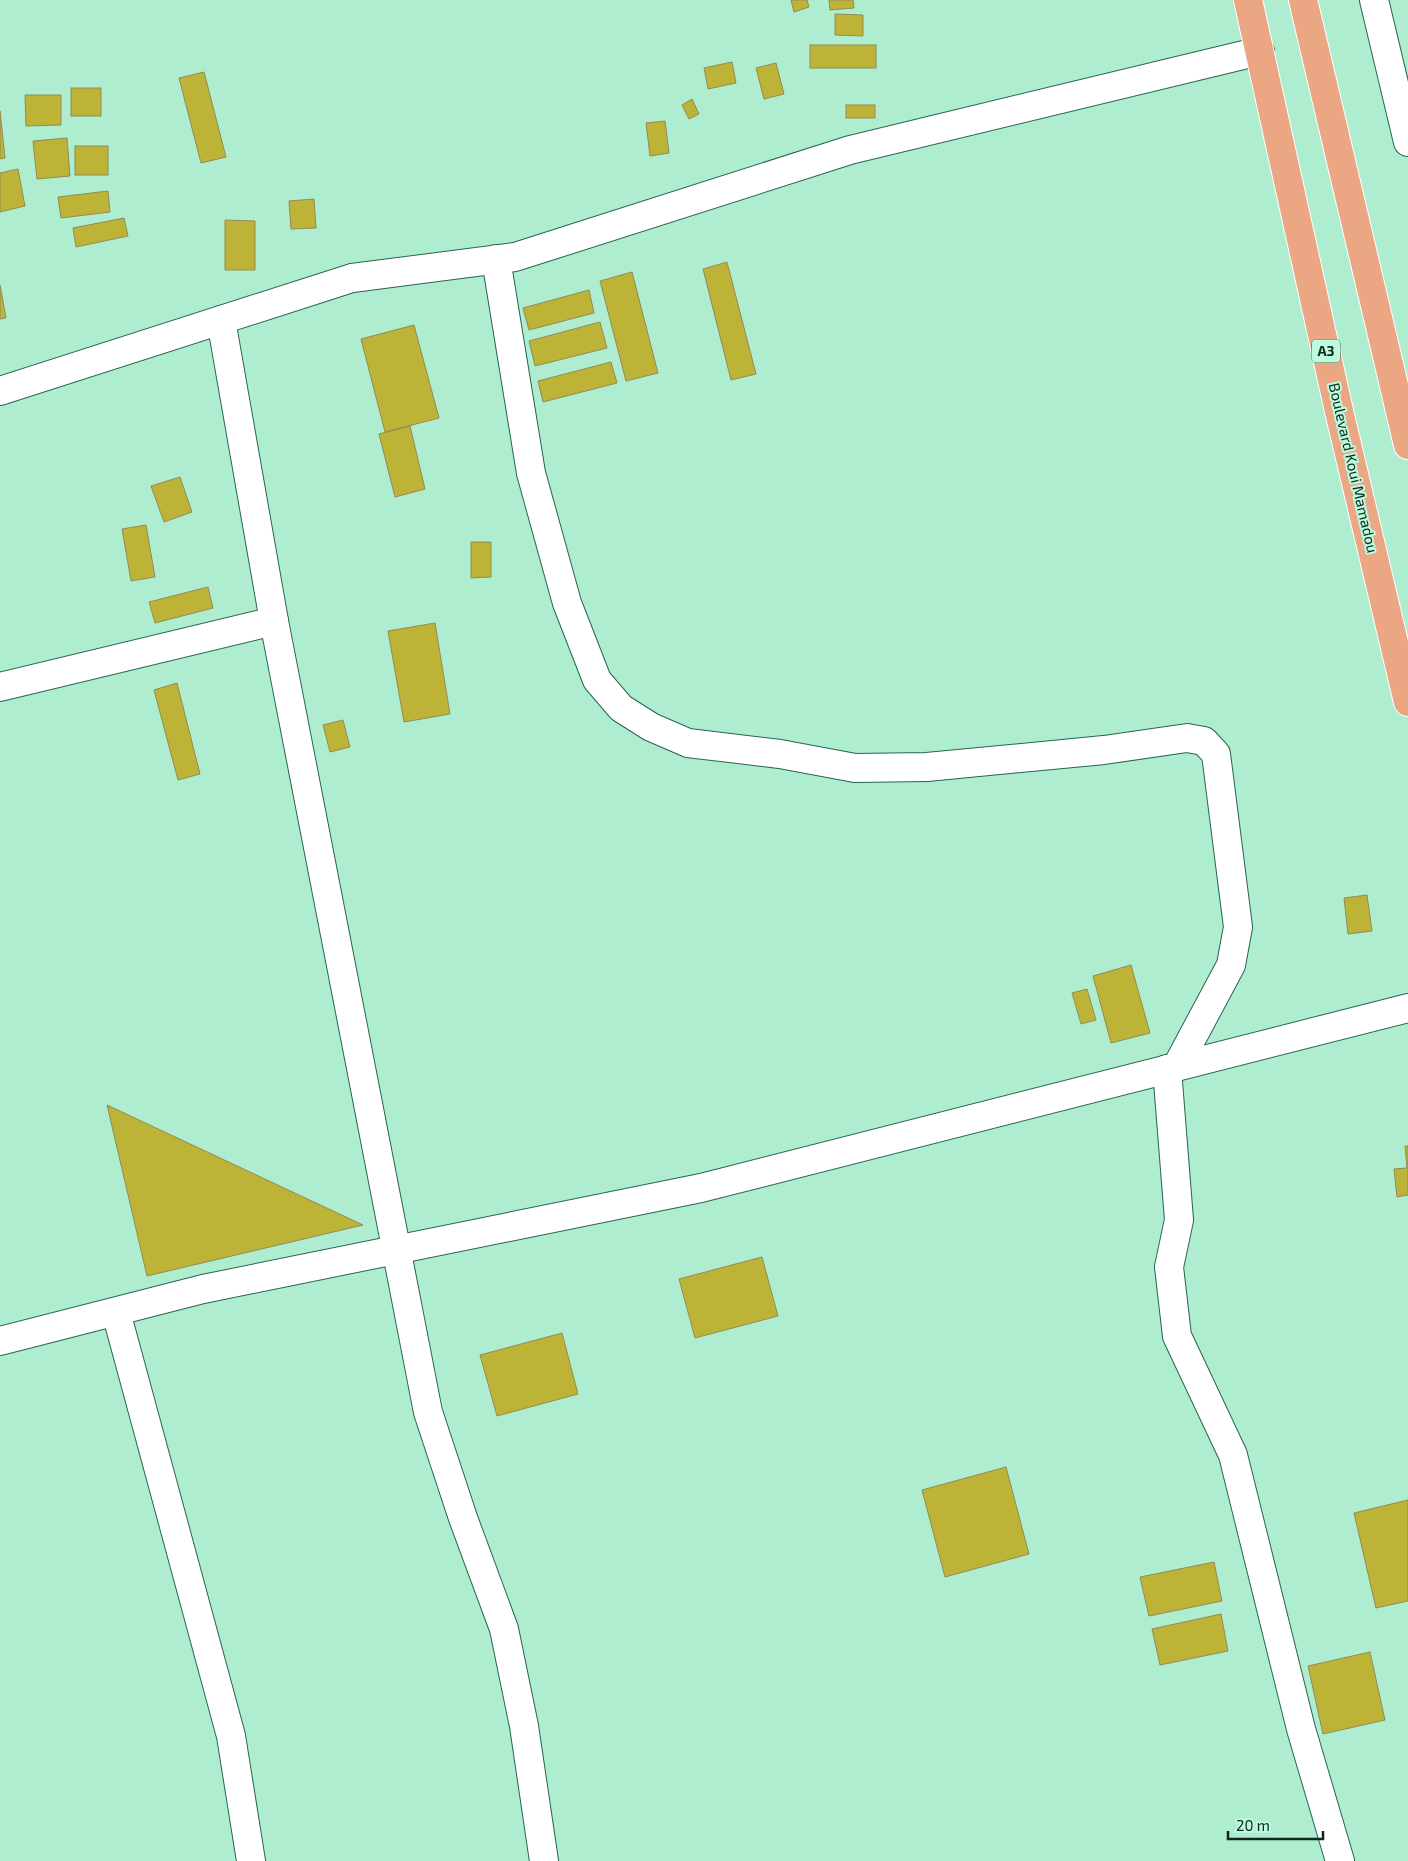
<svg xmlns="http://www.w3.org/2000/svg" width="1408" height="1861" font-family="'Exo 2',sans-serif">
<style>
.building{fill:#bdb337;stroke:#908c56}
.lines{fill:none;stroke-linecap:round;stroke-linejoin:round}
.minor-casing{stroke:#28654d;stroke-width:30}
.primary-casing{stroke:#fff;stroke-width:30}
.minor{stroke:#fff;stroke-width:28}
.primary{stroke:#eba683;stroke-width:28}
.labels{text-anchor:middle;stroke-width:4;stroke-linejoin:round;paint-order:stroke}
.shield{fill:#bcfbde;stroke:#426757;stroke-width:1}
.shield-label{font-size:14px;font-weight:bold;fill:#0e281d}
.street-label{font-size:15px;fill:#0e281d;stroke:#bcfbde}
</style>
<rect width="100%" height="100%" fill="#afedd1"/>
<g class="building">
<polygon points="791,0 807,0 809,7 794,12"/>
<polygon points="829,0 853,0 854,8 830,10"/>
<polygon points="835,14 863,15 863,36 835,35"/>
<rect x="810" y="45" width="66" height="23"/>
<polygon points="732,62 736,83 708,89 704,68"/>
<polygon points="776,63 784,94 764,99 756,68"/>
<polygon points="204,72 226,157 201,163 179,78"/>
<rect x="71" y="88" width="30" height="28"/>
<polygon points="25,95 61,95 61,125 26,126"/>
<polygon points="692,99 699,114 689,119 682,105"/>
<rect x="846" y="105" width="29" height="13"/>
<polygon points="0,111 5,158 0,159"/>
<polygon points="665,121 669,153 650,156 646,123"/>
<polygon points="67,138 70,176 37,179 33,141"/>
<rect x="75" y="146" width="33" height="29"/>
<polygon points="18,169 25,206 0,212 0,173"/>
<polygon points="108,191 110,212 61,218 58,197"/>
<polygon points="314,199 316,228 291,229 289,201"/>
<polygon points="124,218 128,236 76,247 73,228"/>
<polygon points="225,220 255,221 255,270 225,270"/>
<polygon points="727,262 756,374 731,380 703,269"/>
<polygon points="632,272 658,373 626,381 600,281"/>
<polygon points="0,285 6,318 0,319"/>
<polygon points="589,290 594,313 529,330 523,308"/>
<polygon points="600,322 607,348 535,366 529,341"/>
<polygon points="414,325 439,418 385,432 361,339"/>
<polygon points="611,362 617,383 543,402 538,381"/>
<polygon points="410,426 425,489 395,497 379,434"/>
<polygon points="180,477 192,512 164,522 151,486"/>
<polygon points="146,525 155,577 131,581 122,529"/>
<polygon points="471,542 491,542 491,577 471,578"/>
<polygon points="208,587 213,608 155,623 149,602"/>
<polygon points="435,623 450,714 404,722 388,631"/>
<polygon points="177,683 200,774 178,780 154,690"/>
<polygon points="343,720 350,747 330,752 323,725"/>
<polygon points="1367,895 1372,931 1348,934 1344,898"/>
<polygon points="1131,965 1150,1033 1111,1043 1093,976"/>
<polygon points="1087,989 1096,1020 1081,1024 1072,993"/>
<polygon points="107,1105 363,1225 147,1276"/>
<polygon points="1405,1146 1408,1146 1408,1195 1397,1197 1394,1169 1407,1168"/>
<polygon points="762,1257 778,1316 695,1338 679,1279"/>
<polygon points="562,1333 578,1394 497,1416 480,1355"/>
<polygon points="1006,1467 1029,1554 945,1577 922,1490"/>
<polygon points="1408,1500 1408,1601 1376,1608 1354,1513"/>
<polygon points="1214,1562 1222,1601 1149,1616 1140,1577"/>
<polygon points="1221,1614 1228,1651 1160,1665 1152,1629"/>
<polygon points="1370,1652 1385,1720 1323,1734 1308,1666"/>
</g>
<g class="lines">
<defs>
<g id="minor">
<polyline points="1374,0 1408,142"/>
<polyline points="496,259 531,473 567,603 597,680 621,708 651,727 688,743 780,754 855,768 927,767 1104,750 1187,738 1204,741 1216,754 1238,927 1231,965 1177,1066"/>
<polyline points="221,320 274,621 428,1412 463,1518 504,1629 524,1726 544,1861"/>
<polyline points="0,391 352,278 515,257 850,150 1260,51"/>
<polyline points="0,687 274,621"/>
<polyline points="1167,1069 1179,1220 1169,1267 1177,1336 1233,1455 1301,1729 1340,1861"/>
<polyline points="116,1312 231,1736 251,1861"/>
<polyline points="0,1341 203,1289 701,1188 1408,1008"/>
</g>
<g id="primary">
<polyline points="1248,0 1339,411 1408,702"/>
<polyline points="1303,0 1408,445"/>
</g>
</defs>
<use href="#minor" class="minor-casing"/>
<use href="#primary" class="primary-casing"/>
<use href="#minor" class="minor"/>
<use href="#primary" class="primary"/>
</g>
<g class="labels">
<rect class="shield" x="1312" y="339.5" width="28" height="23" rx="4"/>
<g class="shield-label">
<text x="1326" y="356">A3</text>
</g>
<g class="street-label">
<text transform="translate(1353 468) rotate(77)" y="5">Boulevard Koui Mamadou</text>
</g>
</g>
<path d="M1228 1831v8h95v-8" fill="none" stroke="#0e281d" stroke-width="2.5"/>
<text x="1236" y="1831" font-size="15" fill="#0e281d" stroke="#bcfbde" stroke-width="4" paint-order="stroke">20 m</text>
</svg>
